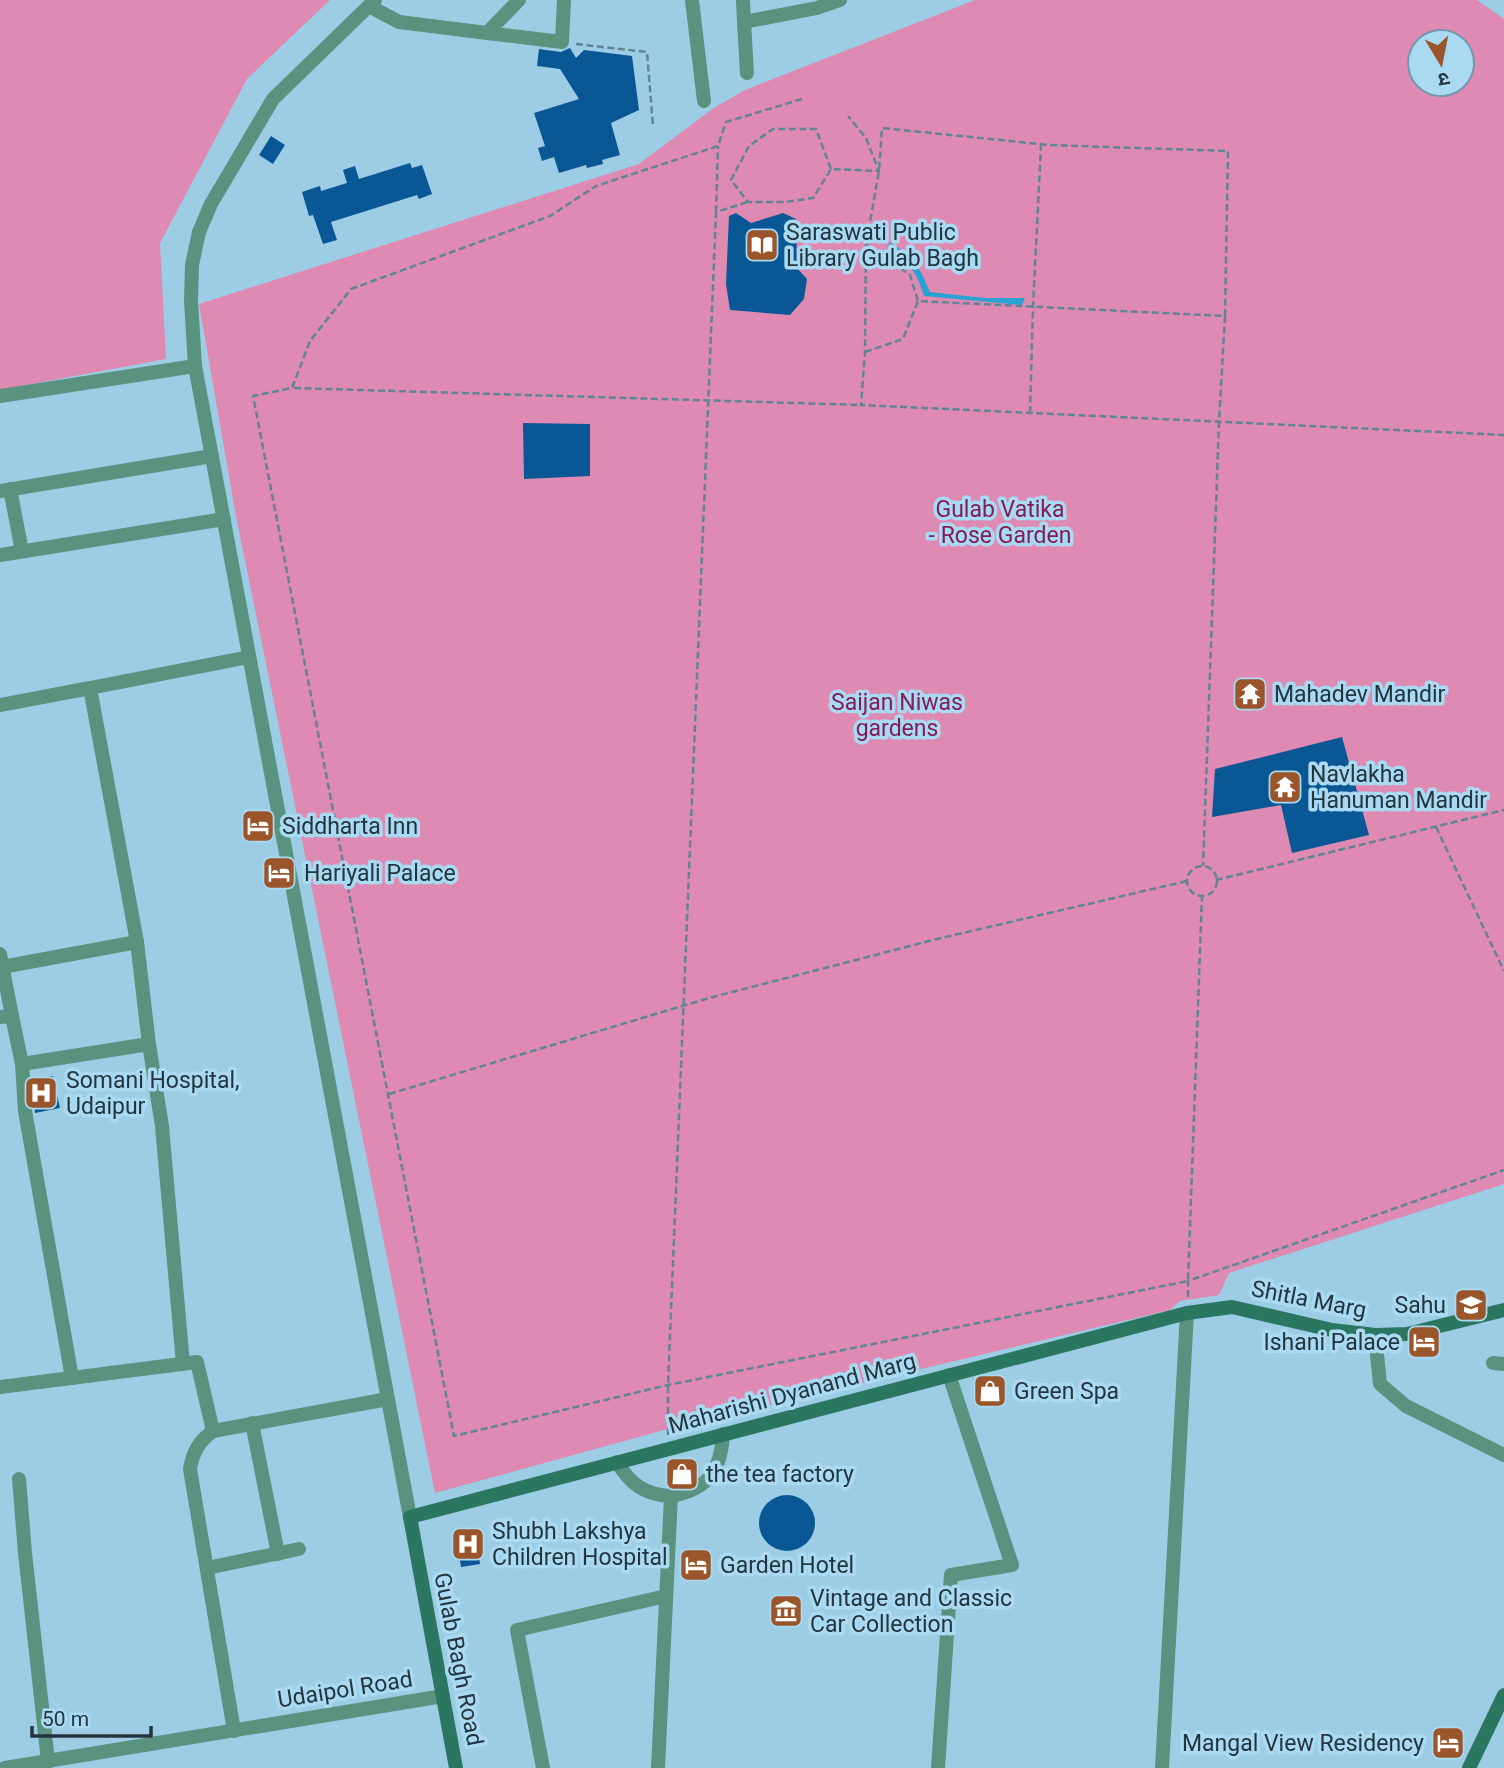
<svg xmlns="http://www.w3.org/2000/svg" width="1504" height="1768" font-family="Roboto,'Noto Sans Devanagari',sans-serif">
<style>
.green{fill:#de8ab2;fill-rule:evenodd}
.water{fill:#2ba3d2}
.building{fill:#0a5795}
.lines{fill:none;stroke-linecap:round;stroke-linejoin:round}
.path{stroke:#628495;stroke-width:2.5;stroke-dasharray:7 3.5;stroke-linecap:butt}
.street{stroke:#59937f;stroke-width:14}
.secondary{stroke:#2a7660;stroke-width:14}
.labels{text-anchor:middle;stroke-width:7;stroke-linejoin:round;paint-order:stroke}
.poi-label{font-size:23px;fill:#233640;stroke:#a9daf2;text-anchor:start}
.park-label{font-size:23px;fill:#811d57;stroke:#a9daf2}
.street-label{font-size:23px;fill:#233640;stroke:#a9daf2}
</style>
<rect width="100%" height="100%" fill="#9dcde5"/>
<g class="green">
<polygon points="0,0 330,0 247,79 160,243 166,359 0,390"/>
<path d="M975,0H1477L1504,19V1184L1229,1273L1219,1295L1180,1301L1170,1310L668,1429L435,1493L236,516L199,304L639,164L714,108L745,90ZM1420,42H1462V84H1420Z"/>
</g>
<path class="water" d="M890,242C914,257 919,266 930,292L985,298H1025L1022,305L924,296C916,270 909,263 887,248Z"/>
<g class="building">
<polygon points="570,48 576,58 584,50 632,56 639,110 611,123 620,155 602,160 603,164 587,168 586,165 559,173 554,157 542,161 538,148 545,146 534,113 579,99 560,69 537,66 539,49 561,52"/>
<polygon points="271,136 285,145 273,164 259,155"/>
<polygon points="410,163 412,168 422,165 432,194 419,199 417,195 331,222 337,240 323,244 313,215 309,216 302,192 320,186 321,191 347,183 343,170 355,166 359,179"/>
<polygon points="736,213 751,223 783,213 796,219 797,268 807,279 804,299 790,315 730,310 726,284 729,216"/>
<polygon points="523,423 590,424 590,476 524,479"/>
<polygon points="1239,683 1261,684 1262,705 1237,705"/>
<polygon points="1342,737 1369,835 1292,853 1281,805 1212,817 1215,769"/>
<polygon points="53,1076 60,1108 35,1113 33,1080"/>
<circle cx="787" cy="1523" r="28"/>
<polygon points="474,1528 480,1564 461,1567 455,1531"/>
</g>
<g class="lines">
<g class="path">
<polyline points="576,44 647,52 653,126"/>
<polyline points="802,99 726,122 718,146 596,186 550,216 351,289 310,341 292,388 253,396 454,1436 668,1385 1188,1281 1202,896"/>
<polyline points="831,169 816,129 773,129 749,146 731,180 748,202 786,202 813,198 831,169 879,171 866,138 848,116"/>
<polyline points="716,212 718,146"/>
<polyline points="866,244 910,275 918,301 1225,316 1219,422 1203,866"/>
<polyline points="1225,316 1228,151 1049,145 882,128 879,171 866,244 865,352 861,405 1504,435"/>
<polyline points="865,352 903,339 918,301"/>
<polyline points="294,388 861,405"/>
<polyline points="1030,413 1033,307 1041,145"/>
<polyline points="1436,827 1504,971"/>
<circle cx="1202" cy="881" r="15"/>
<polyline points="1216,880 1504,810"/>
<polyline points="389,1094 709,998 937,939 1187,881"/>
<polyline points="1188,1297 1188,1281 1504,1170"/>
<polyline points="668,1435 668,1385 716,212 748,202"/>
</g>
<g class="street">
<polyline points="375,0 273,99 211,204 199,232 192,265 191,301 195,366 410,1517"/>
<polyline points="692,0 704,101"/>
<polyline points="743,0 744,22 817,8 840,0"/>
<polyline points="369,6 399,22 487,33 519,0"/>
<polyline points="744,22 747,73"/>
<polyline points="487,33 562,42 564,0"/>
<polyline points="0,396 195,366"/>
<polyline points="10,489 22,551"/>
<polyline points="0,491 212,456"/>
<polyline points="0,555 224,519"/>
<polyline points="0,705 90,688"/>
<polyline points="137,942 149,1044 162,1126 183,1364"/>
<polyline points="0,954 12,1016 0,1017"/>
<polyline points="2,967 137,942 90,688 249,657"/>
<polyline points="12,1016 22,1064 25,1111 72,1378"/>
<polyline points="22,1064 149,1044"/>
<polyline points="1375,1335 1380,1384 1406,1406 1504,1455"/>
<polyline points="1493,1363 1504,1364"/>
<polyline points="0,1387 197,1362 213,1431 388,1399"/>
<polyline points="252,1423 278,1554"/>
<path d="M213,1431C199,1441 193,1452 190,1469L234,1731"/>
<path d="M617,1462C630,1484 645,1495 671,1496"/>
<polyline points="19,1479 25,1553 48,1761 44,1767"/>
<polyline points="207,1568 299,1549"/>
<polyline points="5,1768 443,1696"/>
<polyline points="543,1768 517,1630 666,1596"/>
<path d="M658,1768L671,1496C708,1490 721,1470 723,1434"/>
<polyline points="938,1768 951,1575 1012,1565 949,1375"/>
<polyline points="1162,1768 1187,1313"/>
</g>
<g class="secondary">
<polyline points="456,1768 410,1517 1187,1313 1232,1307 1332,1330 1375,1335 1407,1334 1504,1310"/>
<polyline points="1469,1768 1504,1695"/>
</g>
</g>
<defs>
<symbol id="library-square" viewBox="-11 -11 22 22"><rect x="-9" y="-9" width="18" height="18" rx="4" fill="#9b552b" stroke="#a9daf2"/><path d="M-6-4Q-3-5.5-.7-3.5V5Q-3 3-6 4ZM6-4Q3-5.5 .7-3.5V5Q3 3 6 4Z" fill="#fff"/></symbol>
<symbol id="temple-square" viewBox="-11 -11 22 22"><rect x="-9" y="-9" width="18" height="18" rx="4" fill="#9b552b" stroke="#a9daf2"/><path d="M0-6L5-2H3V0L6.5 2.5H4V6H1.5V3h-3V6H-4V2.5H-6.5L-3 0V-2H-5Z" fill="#fff"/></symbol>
<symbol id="hotel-square" viewBox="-11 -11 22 22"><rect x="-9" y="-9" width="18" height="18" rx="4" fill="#9b552b" stroke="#a9daf2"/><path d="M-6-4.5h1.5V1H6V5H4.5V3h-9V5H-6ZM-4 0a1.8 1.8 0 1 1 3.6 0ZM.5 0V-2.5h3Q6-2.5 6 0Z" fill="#fff"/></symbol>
<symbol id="hospital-square" viewBox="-11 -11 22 22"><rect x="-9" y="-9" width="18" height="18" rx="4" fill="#9b552b" stroke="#a9daf2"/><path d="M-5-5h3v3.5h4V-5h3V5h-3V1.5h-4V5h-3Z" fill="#fff"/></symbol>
<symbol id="school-square" viewBox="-11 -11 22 22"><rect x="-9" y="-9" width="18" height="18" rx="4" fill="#9b552b" stroke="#a9daf2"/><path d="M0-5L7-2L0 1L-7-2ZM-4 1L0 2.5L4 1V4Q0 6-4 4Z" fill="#fff"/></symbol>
<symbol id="shop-square" viewBox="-11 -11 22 22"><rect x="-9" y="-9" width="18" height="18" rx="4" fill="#9b552b" stroke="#a9daf2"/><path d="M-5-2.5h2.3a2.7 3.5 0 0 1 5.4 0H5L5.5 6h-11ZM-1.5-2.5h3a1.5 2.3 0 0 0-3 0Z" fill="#fff"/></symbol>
<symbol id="museum-square" viewBox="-11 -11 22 22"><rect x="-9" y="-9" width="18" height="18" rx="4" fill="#9b552b" stroke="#a9daf2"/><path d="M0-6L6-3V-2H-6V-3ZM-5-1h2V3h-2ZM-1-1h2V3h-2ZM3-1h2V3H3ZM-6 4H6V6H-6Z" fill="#fff"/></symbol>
</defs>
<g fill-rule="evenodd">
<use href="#library-square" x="743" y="226" width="38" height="38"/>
<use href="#temple-square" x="1231" y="675" width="38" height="38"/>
<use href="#temple-square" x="1266" y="768" width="38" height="38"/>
<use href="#hotel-square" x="239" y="807" width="38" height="38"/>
<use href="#hotel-square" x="260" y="854" width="38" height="38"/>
<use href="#hospital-square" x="22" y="1074" width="38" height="38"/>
<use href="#school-square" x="1452" y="1286" width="38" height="38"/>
<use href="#hotel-square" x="1405" y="1323" width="38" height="38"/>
<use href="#shop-square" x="971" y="1372" width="38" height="38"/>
<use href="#shop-square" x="663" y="1455" width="38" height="38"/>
<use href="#hospital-square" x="449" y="1525" width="38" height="38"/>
<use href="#hotel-square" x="677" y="1546" width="38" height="38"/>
<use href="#museum-square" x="767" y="1592" width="38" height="38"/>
<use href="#hotel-square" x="1429" y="1724" width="38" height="38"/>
</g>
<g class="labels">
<g class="poi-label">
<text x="786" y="240">Saraswati Public<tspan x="786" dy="26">Library Gulab Bagh</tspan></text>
<text x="1274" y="702">Mahadev Mandir</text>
<text x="1310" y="782">Navlakha<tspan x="1310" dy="26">Hanuman Mandir</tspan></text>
<text x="282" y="834">Siddharta Inn</text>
<text x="304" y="881">Hariyali Palace</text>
<text x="66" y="1088">Somani Hospital,<tspan x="66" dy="26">Udaipur</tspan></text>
<text x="1446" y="1313" text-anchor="end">Sahu</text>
<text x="1400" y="1350" text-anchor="end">Ishani Palace</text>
<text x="1014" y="1399">Green Spa</text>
<text x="706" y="1482">the tea factory</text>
<text x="492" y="1539">Shubh Lakshya<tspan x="492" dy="26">Children Hospital</tspan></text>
<text x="720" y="1573">Garden Hotel</text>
<text x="810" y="1606">Vintage and Classic<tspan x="810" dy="26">Car Collection</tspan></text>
<text x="1424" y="1751" text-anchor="end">Mangal View Residency</text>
</g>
<g class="park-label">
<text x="1000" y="517">Gulab Vatika<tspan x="1000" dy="26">- Rose Garden</tspan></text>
<text x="897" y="710">Saijan Niwas<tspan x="897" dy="26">gardens</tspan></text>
</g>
<g class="street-label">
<text transform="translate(1309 1299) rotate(11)" y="8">Shitla Marg</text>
<text transform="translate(792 1393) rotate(-15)" y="8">Maharishi Dyanand Marg</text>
<text transform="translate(459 1659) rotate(79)" y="8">Gulab Bagh Road</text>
<text transform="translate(345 1689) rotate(-9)" y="8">Udaipol Road</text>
</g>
</g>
<g transform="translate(1441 63) rotate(170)"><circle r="33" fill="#a9daf2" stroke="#7398ab" stroke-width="2"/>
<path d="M0-5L12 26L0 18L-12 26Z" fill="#9b552b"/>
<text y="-10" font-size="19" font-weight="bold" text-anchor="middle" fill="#233640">उ</text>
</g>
<path d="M32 1726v10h119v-10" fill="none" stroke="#233640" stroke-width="3.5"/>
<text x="42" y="1726" font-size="21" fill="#233640" stroke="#a9daf2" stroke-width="5" paint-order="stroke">50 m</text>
</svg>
